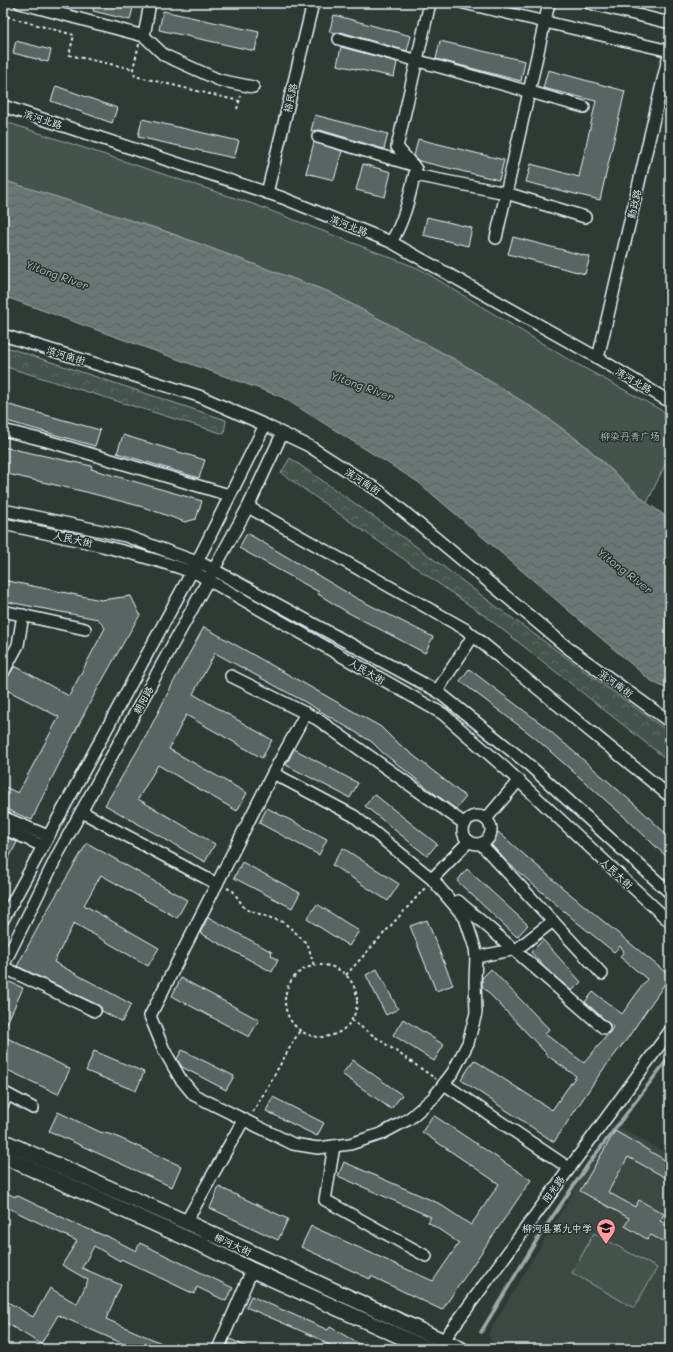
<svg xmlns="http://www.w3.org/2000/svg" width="673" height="1352" font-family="Mali,'LXGW WenKai TC',sans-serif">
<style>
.built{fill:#3b4843}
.green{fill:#45524e;stroke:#96a2a3}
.forest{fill:url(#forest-crowns);stroke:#96a2a3}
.water{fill:url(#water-waves);stroke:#9da8a9}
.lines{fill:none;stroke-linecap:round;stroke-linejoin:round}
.stream{stroke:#9da8a9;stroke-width:3.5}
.building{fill:#596563;stroke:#e8f1f8}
.minor-casing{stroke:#e8f1f8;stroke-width:14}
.major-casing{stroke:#e8f1f8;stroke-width:17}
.path{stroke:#e8f1f8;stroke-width:2;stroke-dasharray:3 3;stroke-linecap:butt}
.minor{stroke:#26332d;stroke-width:11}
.major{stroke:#26332d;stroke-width:14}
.labels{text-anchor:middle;stroke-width:3;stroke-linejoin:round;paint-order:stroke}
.street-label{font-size:10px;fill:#e8f1f8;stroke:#26332d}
.park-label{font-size:10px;fill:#afb9bc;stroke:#26332d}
.poi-label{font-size:10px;fill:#e8f1f8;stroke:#26332d;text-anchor:end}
.water-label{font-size:11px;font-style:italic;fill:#b0babd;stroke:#26332d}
</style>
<defs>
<pattern id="forest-crowns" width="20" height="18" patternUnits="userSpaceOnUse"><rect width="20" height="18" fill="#45524e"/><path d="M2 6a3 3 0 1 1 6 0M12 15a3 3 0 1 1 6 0" fill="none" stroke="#606b68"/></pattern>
<pattern id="water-waves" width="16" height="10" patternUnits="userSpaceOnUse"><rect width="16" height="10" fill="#6b7775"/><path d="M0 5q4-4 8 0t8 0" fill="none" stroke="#586060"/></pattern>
</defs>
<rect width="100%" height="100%" fill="#2e3b35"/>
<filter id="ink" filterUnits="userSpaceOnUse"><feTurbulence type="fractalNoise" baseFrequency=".025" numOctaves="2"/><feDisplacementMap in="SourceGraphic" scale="8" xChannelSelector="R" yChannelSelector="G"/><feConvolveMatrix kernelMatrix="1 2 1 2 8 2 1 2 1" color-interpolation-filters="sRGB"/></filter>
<g filter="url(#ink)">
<polygon class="built" points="614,1124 670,1155 670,1349 509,1349 492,1342 488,1334"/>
<g class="green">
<polygon points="3,121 256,205 420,269 566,358 670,415 670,454 647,503 586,446 541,413 456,360 329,292 162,230 3,183"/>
<polygon points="594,1233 657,1268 634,1308 572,1273"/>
</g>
<g class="forest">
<polygon points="3,346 226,420 224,434 3,366"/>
<polygon points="290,458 424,552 501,610 670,733 670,762 489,619 281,473"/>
</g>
<polygon class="water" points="3,180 162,230 329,292 456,360 541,413 584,445 647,503 670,519 670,691 650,680 418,482 282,397 3,296"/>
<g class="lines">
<polyline class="stream" points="481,1332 538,1238 589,1163 670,1056"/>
</g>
<g class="building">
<polygon points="94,3 134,3 130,20 93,11"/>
<polygon points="618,3 644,3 642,9"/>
<polygon points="163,11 259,32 255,51 159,30"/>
<polygon points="334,15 411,36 407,51 341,32 335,34 329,32"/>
<polygon points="16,41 51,50 48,62 13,53"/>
<polygon points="440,41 525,61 521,81 436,59"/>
<polygon points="341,47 397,62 394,77 337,65"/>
<polygon points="548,70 625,91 600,200 526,182 531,164 579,177 596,101 543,88"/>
<polygon points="56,86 117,108 112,123 51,101"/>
<polygon points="315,115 388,134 384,149 320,130 311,131"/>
<polygon points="142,119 239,141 234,158 138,137"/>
<polygon points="418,139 504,160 499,180 419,161 414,156"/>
<polygon points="314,142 342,151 334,180 306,173"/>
<polygon points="363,164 391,172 385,197 356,190"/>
<polygon points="427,217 472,228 468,246 423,235"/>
<polygon points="513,237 590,257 585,274 508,254"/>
<polygon points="6,404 100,430 95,446 3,420 3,414"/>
<polygon points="123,435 205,460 199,478 117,453"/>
<polygon points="3,447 92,466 91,469 202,501 196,519 185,522 143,507 86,492 3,473"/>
<polygon points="247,533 356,598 433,637 425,653 347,612 318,594 319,592 239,548"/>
<polygon points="3,580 101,600 131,596 140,615 125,640 88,706 40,802 32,820 3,808 3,786 18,793 59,717 3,688 3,684 15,666 69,696 105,628 98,619 3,601"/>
<polygon points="204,627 381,727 394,740 466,797 456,809 435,794 382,752 372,742 305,702 215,653 193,694 272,740 262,758 186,715 169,749 247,793 237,811 158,765 138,799 215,844 205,862 105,805 146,736 173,683"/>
<polygon points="469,669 543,725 640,809 670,838 670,860 629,821 534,737 460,681"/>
<polygon points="294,749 358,783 350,798 286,765"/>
<polygon points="374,794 437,844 427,856 365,806"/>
<polygon points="267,808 327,839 319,855 259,823"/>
<polygon points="498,832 564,889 670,976 627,1039 599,1075 554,1142 461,1080 474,1060 552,1110 576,1076 545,1054 546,1053 482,986 482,978 491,969 549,1029 545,1034 584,1063 610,1032 613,1027 585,1002 593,992 622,1014 647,979 620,957 624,951 620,946 614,952 579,924 507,862 489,842"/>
<polygon points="3,836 17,842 3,870"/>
<polygon points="87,843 187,900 177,918 101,875 84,905 159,948 148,966 74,923 54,962 131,1004 122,1022 102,1011 101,1007 98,1005 17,966 48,909"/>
<polygon points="343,848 399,884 388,901 332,865"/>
<polygon points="242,862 300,893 292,908 234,878"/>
<polygon points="467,869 528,925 517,937 457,881"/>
<polygon points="317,904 359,931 349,946 307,919"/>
<polygon points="208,917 272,952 271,955 278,960 272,972 200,933"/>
<polygon points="427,920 453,985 436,991 410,926"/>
<polygon points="543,940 581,982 572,991 545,968 531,952"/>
<polygon points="377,969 398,1009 386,1015 366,975"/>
<polygon points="181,978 259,1020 249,1037 172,996"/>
<polygon points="3,979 23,988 3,1032"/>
<polygon points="403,1019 444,1045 434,1061 393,1035"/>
<polygon points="3,1036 70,1069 58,1094 3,1068"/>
<polygon points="182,1050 234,1076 226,1090 182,1067 177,1059"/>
<polygon points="94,1051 144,1072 136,1091 86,1071"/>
<polygon points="353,1060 402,1095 391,1109 342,1074"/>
<polygon points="273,1097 324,1123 317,1136 266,1111"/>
<polygon points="58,1112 100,1132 113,1135 181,1166 172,1187 49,1131"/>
<polygon points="433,1115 531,1180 442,1310 371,1276 370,1279 301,1247 311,1226 433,1281 459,1243 428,1222 431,1217 338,1176 344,1162 438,1203 471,1225 499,1184 422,1132"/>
<polygon points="615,1131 670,1163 670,1180 628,1157 608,1192 635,1207 639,1200 664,1214 660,1221 670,1226 670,1245 651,1235 647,1239 625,1226 629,1218 580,1191"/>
<polygon points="219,1187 288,1219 278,1240 210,1208"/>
<polygon points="3,1191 15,1197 16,1195 76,1224 105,1236 105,1235 136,1251 140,1243 233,1288 226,1301 197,1287 194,1294 121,1259 120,1261 94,1246 82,1268 121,1285 106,1319 175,1349 135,1349 58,1315 41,1344 3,1321 3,1299 33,1317 50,1288 77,1304 88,1280 62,1265 77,1241 8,1208 3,1207"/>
<polygon points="251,1296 328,1330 330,1327 368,1349 336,1349 322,1341 322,1340 246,1307"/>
<polygon points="230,1339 251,1349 226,1349"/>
</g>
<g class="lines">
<defs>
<g id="minor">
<polyline points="20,3 144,36 164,55 219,80 253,87"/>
<polyline points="464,3 670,51"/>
<polyline points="589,3 670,23"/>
<polyline points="144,36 150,3"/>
<polyline points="339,39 584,107"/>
<polyline points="3,106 283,198 391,242 598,358 670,402"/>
<polyline points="318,137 413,165"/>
<polyline points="415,175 506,193 585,217"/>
<polyline points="267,193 313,3"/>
<polyline points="496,238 549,3"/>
<path d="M391,242C405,220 410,193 416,169L397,147L430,3"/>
<polyline points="3,335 199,396 265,425 309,446 379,491 568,648 670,722"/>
<polyline points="598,358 670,50"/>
<polyline points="3,430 47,441 229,495"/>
<polyline points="248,507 465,629 667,794 670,795"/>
<polyline points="3,510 126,536 205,565 437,691 528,764 670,893"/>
<path d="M3,524C69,538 134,551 198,574L443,714L506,769L670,922"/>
<polyline points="3,611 85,629"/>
<polyline points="3,673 18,645 23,615"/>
<polyline points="231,676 317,719 465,824"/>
<polyline points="437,691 473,636"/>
<polyline points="273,773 354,816 432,879 465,918 475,948 476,957 475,981 476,1013 468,1043 453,1072 433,1098 409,1119 381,1134 350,1144 318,1148 293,1144 194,1095 180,1078 164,1050 150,1016 273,773 306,713"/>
<polyline points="82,812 217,884"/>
<circle cx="477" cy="830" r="14"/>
<polyline points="3,817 48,836"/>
<polyline points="486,819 519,780"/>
<polyline points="3,828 43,846"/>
<polyline points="481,844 602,974"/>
<polyline points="437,884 432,879 469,841"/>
<polyline points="458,901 604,1028"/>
<polyline points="3,920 197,562 265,425"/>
<polyline points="476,957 517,949 553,921"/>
<polyline points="3,966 58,854 248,507 282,434"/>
<polyline points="3,967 95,1011"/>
<polyline points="444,1084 569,1168"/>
<polyline points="3,1092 33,1108"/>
<polyline points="3,1104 7,1095"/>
<polyline points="334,1146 325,1200 426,1256"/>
<polyline points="186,1222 244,1119"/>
<polyline points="218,1349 252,1270"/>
<polyline points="439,1349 443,1341 670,1031"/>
</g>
<g id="major">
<polyline points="3,1141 186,1222 461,1349"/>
<polyline points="3,1156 206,1247 252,1270 428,1349"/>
</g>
</defs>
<use href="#minor" class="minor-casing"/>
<use href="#major" class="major-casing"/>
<g class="path">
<polyline points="3,29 8,17 74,35 69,55 133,69"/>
<polyline points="139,44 133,69 135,76 239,101"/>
<polyline points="237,109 241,96"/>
<polyline points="227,888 233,891 245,909 283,922 294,931 308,945 314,966"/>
<circle cx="321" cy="1001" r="36"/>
<polyline points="346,975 425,888"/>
<polyline points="351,1020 436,1079"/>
<polyline points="253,1112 300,1030"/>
</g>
<use href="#minor" class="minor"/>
<use href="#major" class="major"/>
</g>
</g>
<defs>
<symbol id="school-pin" viewBox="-11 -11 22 30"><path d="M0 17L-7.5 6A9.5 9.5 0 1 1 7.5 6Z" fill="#ff9aa2" stroke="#26332d"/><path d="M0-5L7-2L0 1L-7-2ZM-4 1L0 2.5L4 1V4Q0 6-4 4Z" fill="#111"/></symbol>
</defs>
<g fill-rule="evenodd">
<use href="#school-pin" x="595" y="1217" width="22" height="30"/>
</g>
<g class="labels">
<g class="street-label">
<text transform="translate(290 98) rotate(-77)" y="4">裕民路</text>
<text transform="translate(43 119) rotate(18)" y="4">滨河北路</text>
<text transform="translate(634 204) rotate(-77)" y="4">勤政路</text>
<text transform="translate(349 225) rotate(22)" y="4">滨河北路</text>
<text transform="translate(66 355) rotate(17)" y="4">滨河南街</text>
<text transform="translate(634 380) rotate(31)" y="4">滨河北路</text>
<text transform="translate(363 481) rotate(33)" y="4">滨河南街</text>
<text transform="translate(73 539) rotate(12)" y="4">人民大街</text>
<text transform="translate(367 671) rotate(30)" y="4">人民大街</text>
<text transform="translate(616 683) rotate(36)" y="4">滨河南街</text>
<text transform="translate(143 700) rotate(-62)" y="4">朝阳路</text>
<text transform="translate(617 873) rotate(43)" y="4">人民大街</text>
<text transform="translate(553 1189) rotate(-54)" y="4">阳光路</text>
<text transform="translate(233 1244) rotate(25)" y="4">柳河大街</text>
</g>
<g class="park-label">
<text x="630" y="440">柳染丹青广场</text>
</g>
<g class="poi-label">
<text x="592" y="1232">柳河县第九中学</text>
</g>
<g class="water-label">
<text transform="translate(57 275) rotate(20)" y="4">Yitong River</text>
<text transform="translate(362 386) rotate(20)" y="4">Yitong River</text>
<text transform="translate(625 571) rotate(38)" y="4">Yitong River</text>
</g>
</g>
<rect width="673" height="1352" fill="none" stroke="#26332d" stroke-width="16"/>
<rect x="8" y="8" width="657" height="1336" fill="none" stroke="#e8f1f8" stroke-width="1.5" filter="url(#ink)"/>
</svg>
